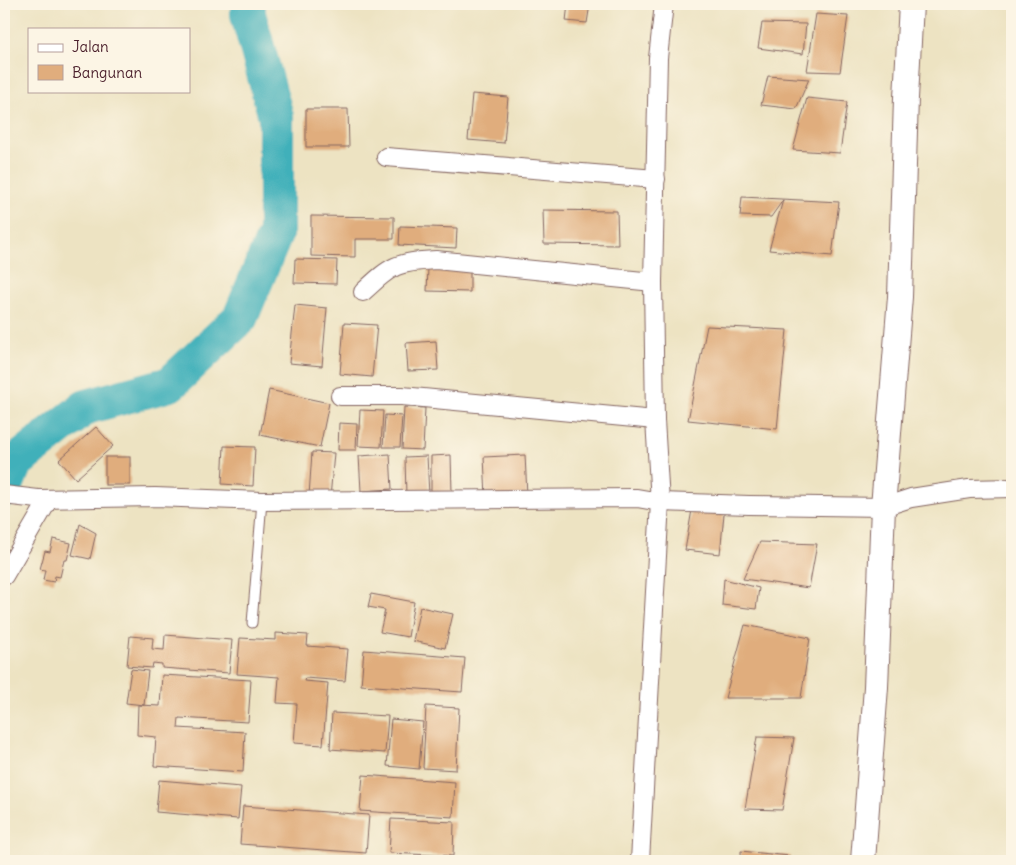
<svg xmlns="http://www.w3.org/2000/svg" width="1016" height="865" font-family="Delius,sans-serif">
<style>
.lines{fill:none;stroke-linecap:round;stroke-linejoin:round}
.river{stroke:#40b0ba;stroke-width:36}
.building{fill:#e0ad7d}
.service-casing{stroke:#836460;stroke-width:11}
.minor-casing{stroke:#836460;stroke-width:20}
.secondary-casing{stroke:#836460;stroke-width:26}
.service{stroke:#fff;stroke-width:9}
.minor{stroke:#fff;stroke-width:18}
.secondary{stroke:#fff;stroke-width:24}
</style>
<rect width="100%" height="100%" fill="#fcf5e5"/>
<filter id="ink" filterUnits="userSpaceOnUse"><feTurbulence type="fractalNoise" baseFrequency=".02" numOctaves="2"/><feDisplacementMap in="SourceGraphic" scale="10" xChannelSelector="R" yChannelSelector="G"/><feConvolveMatrix kernelMatrix="1 2 1 2 8 2 1 2 1" color-interpolation-filters="sRGB"/></filter>
<filter id="wash" filterUnits="userSpaceOnUse"><feTurbulence type="fractalNoise" baseFrequency=".0096" numOctaves="4" result="noise"/><feDisplacementMap in="SourceGraphic" scale="20" xChannelSelector="R" yChannelSelector="G"/><feGaussianBlur stdDeviation="1.12" result="paint"/><feColorMatrix in="noise" values="0 0 0 0 0 0 0 0 0 0 0 0 0 0 0 0 0 1.4 0 .05"/><feComposite in="paint" operator="in"/></filter>
<g filter="url(#wash)">
<rect width="100%" height="100%" fill="#ede3c2"/>
<g class="lines">
<polyline class="river" points="4,490 15,463 86,407 170,384 240,318 276,232 276,117 248,14 248,4"/>
</g>
<g id="blocks">
<g class="building">
<polygon points="568,4 590,4 587,23 566,21"/>
<polygon points="816,14 848,16 840,72 807,71"/>
<polygon points="762,23 806,24 803,54 758,48"/>
<polygon points="768,76 809,79 796,109 761,105"/>
<polygon points="472,94 508,97 504,143 468,140"/>
<polygon points="807,98 847,102 840,153 793,150"/>
<polygon points="306,109 348,109 349,147 306,147"/>
<polygon points="742,197 839,202 832,256 769,250 783,200 771,217 740,216"/>
<polygon points="543,210 617,211 618,245 544,244"/>
<polygon points="311,216 394,217 394,239 355,239 355,257 311,256"/>
<polygon points="400,226 457,228 456,248 399,245"/>
<polygon points="295,259 337,260 336,284 294,283"/>
<polygon points="428,268 470,269 470,292 427,291"/>
<polygon points="295,305 327,308 322,366 289,363"/>
<polygon points="344,323 377,325 372,377 340,374"/>
<polygon points="707,326 787,330 777,429 688,420"/>
<polygon points="436,341 438,370 408,371 406,343"/>
<polygon points="269,390 329,403 320,447 260,435"/>
<polygon points="404,407 425,408 423,450 402,449"/>
<polygon points="360,410 383,411 381,447 358,446"/>
<polygon points="385,415 402,416 400,447 383,447"/>
<polygon points="339,423 357,424 356,450 338,450"/>
<polygon points="96,427 113,446 76,479 59,460"/>
<polygon points="224,446 255,447 253,486 222,484"/>
<polygon points="312,452 334,453 330,498 309,496"/>
<polygon points="390,454 392,489 361,491 359,456"/>
<polygon points="451,455 452,493 431,494 431,456"/>
<polygon points="525,455 527,495 486,497 484,457"/>
<polygon points="427,456 429,495 406,496 405,457"/>
<rect x="105" y="457" width="25" height="28"/>
<polygon points="693,504 725,504 720,554 685,550"/>
<polygon points="80,524 96,533 90,559 72,555"/>
<polygon points="53,539 71,543 67,560 64,560 60,577 55,576 54,582 43,580 45,570 40,569 45,551 50,552"/>
<polygon points="760,542 817,544 809,588 743,579"/>
<polygon points="724,579 759,588 756,609 722,605"/>
<polygon points="371,594 414,602 408,637 380,632 385,610 368,607"/>
<polygon points="420,607 453,614 445,648 413,641"/>
<polygon points="745,625 810,638 801,698 725,698"/>
<polygon points="276,633 308,635 307,646 348,649 345,681 305,678 304,681 328,683 323,745 294,743 297,704 277,703 279,677 237,674 240,638 276,640"/>
<polygon points="165,635 232,640 229,673 162,668 162,664 153,663 152,668 127,666 130,636 153,638 152,649 164,650"/>
<polygon points="364,650 465,658 462,692 361,685"/>
<polygon points="131,669 148,671 144,705 126,703"/>
<polygon points="162,675 251,680 248,722 179,718 178,728 245,732 243,772 154,766 156,737 137,735 138,705 160,706"/>
<polygon points="426,706 459,708 456,770 423,768"/>
<polygon points="332,713 388,716 385,753 330,749"/>
<polygon points="391,719 423,722 419,769 387,766"/>
<polygon points="757,737 794,738 782,810 745,809"/>
<polygon points="363,775 455,782 453,817 360,811"/>
<polygon points="159,780 241,787 238,819 156,812"/>
<polygon points="243,806 369,815 366,853 240,844"/>
<polygon points="391,819 454,822 453,856 389,853"/>
<polygon points="741,851 790,856 789,861 741,861"/>
</g>
</g>
</g>
<g filter="url(#ink)">
<use href="#blocks" fill-opacity="0" stroke="#836460" stroke-width="1"/>
<g class="lines">
<defs>
<polyline id="service" points="252,623 262,501"/>
<g id="minor">
<polyline points="386,157 656,179"/>
<path d="M363,292C392,265 396,262 436,260L653,282"/>
<polyline points="340,396 402,396 655,420"/>
<polyline points="4,495 38,499 155,497 262,501 637,498 660,502 749,505 883,507 911,498 969,489 1012,488"/>
<polyline points="4,576 49,499"/>
<polyline points="640,861 660,502 655,420 653,282 658,58 664,4"/>
</g>
<polyline id="secondary" points="863,861 876,687 883,507 900,297 906,98 911,4"/>
</defs>
<use href="#service" class="service-casing"/>
<use href="#minor" class="minor-casing"/>
<use href="#secondary" class="secondary-casing"/>
<use href="#service" class="service"/>
<use href="#minor" class="minor"/>
<use href="#secondary" class="secondary"/>
</g>
</g>
<rect width="1016" height="865" fill="none" stroke="#fcf5e5" stroke-width="20"/>
<rect x="28" y="28" width="162" height="65" fill="#fcf5e5" stroke="#b59f9b"/>
<rect x="38" y="44" width="25" height="8" fill="#ffffff" stroke="#b59f9b"/>
<text x="72" y="52" font-size="15" fill="#4a1f2b">Jalan</text>
<rect x="38" y="65" width="25" height="15" fill="#e0ad7d" stroke="#b59f9b"/>
<text x="72" y="78" font-size="15" fill="#4a1f2b">Bangunan</text>
</svg>
